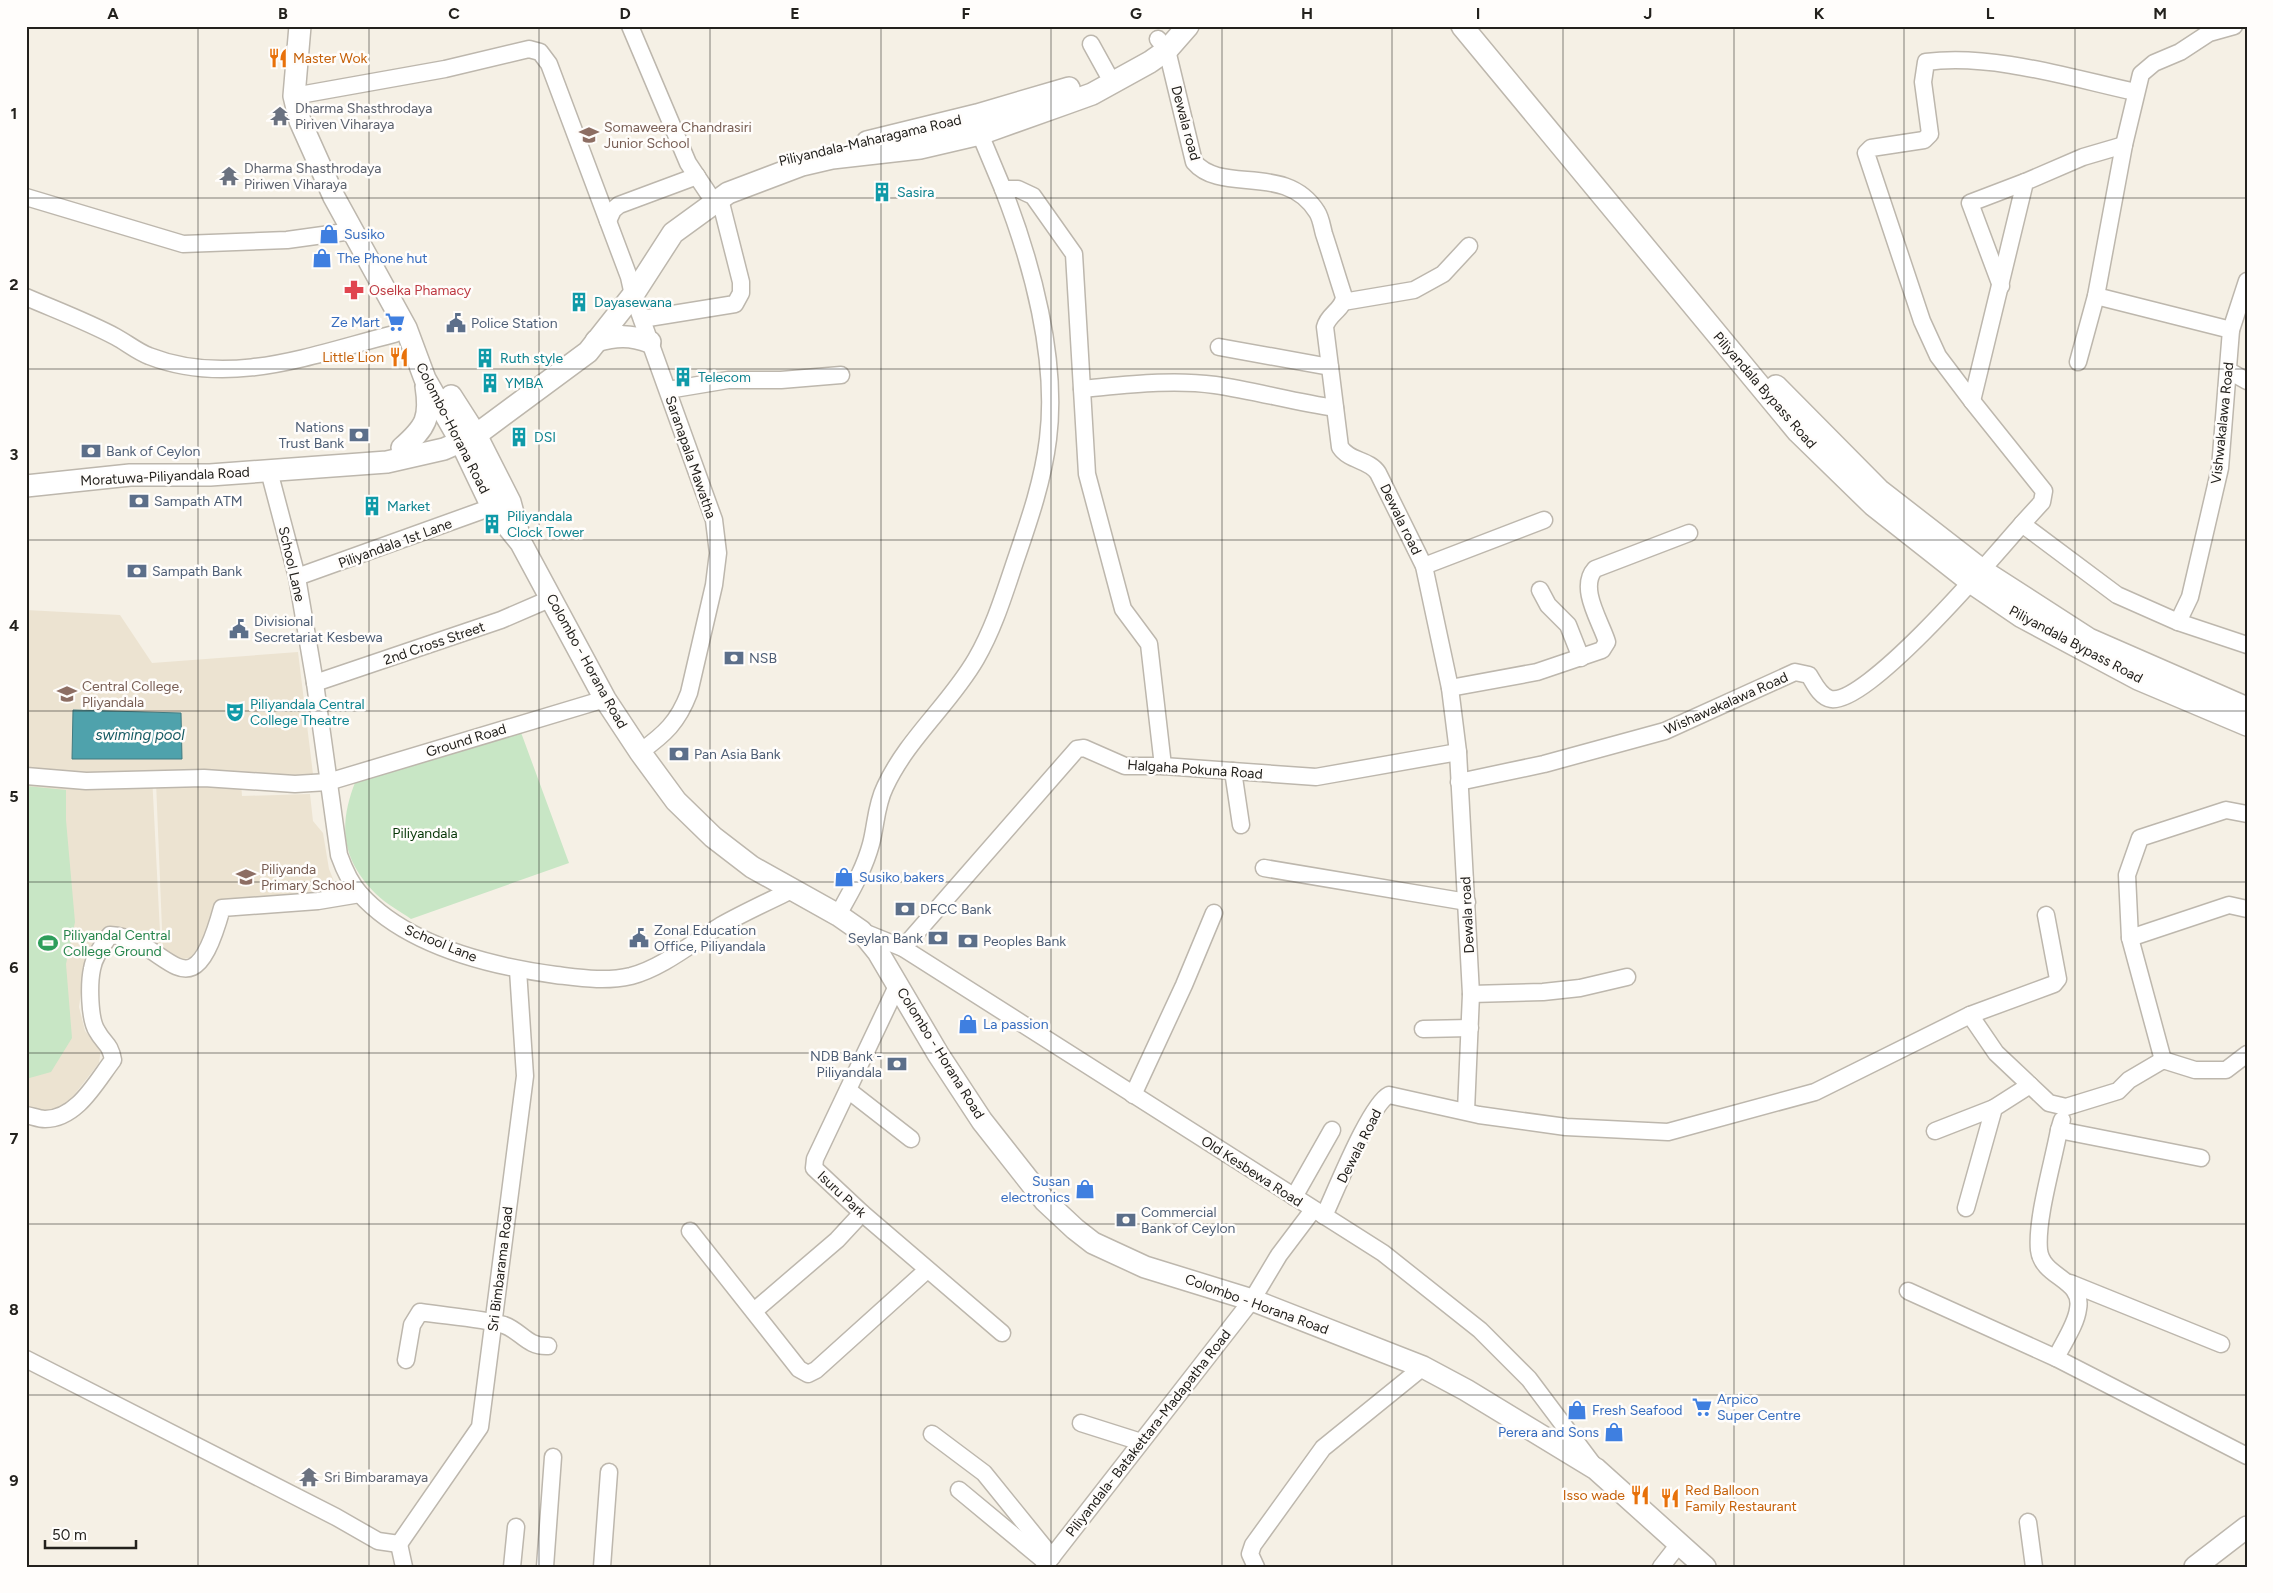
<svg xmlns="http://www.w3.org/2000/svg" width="2273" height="1593" font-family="Figtree,sans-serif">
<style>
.built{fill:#ece3d1}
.green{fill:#c8e6c5}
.water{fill:#4fa2ac;stroke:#427b81}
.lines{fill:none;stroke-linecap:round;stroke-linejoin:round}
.minor-casing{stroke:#bdb7ad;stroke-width:19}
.major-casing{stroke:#bdb7ad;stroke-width:24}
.minor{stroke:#fff;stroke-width:16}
.major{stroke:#fff;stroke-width:21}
.grid{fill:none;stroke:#23211d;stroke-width:1;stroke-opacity:0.55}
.labels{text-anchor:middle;stroke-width:5;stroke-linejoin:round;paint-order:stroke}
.food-label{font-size:14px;fill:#c56008;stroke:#fffdfb;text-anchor:start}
.worship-label{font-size:14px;fill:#5b616d;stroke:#fffdfb;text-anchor:start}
.street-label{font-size:14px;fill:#23211d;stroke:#fffdfb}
.education-label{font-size:14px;fill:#785e54;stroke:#fffdfb;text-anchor:start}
.culture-label{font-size:14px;fill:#0d838f;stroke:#fffdfb;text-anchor:start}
.shop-label{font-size:14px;fill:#366cbe;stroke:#fffdfb;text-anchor:start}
.health-label{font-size:14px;fill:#be3a42;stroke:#fffdfb;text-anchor:start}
.service-label{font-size:14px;fill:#4e5e75;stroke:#fffdfb;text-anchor:start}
.park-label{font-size:14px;fill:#073607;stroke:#fffdfb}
.leisure-label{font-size:14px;fill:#27864d;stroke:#fffdfb;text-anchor:start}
.water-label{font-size:15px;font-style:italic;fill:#165b63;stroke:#fffdfb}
.neatline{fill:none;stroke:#23211d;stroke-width:2}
.grid-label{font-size:16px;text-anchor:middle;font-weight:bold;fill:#23211d}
</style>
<rect width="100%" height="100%" fill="#f5f0e5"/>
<g class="built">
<polygon points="26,610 120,615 152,663 298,652 313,774 301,780 152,775 161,952 133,932 122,929 109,928 96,939 86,956 79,1007 85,1031 101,1048 99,1063 67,1104 52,1112 26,1109"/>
<polygon points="156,782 241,783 242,796 310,794 313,821 323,833 329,869 338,891 214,902 212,923 195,957 177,960 163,953"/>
</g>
<g class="green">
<path d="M519,727L569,863L411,919C400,911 386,904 376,894C341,859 338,825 356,780Z"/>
<polygon points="26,786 66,790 66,820 75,922 66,964 72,1038 51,1072 26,1079"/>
</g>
<polygon class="water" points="73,710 181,713 182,759 72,759"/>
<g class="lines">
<defs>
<g id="minor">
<polyline points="630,26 688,163 708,193"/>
<path d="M1158,39L1167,50L1194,162C1222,195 1286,162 1317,212C1321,218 1322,227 1324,234C1331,255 1337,276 1344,297C1343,310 1328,314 1325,327L1340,447C1350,462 1369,459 1378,473L1424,566L1450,688L1458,752L1471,994L1466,1111"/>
<polyline points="1091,44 1107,73"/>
<path d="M294,96L445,69L529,49L540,52L549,64L629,277L633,295L714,520L718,553L714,585L689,693C678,722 665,734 640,752"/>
<polyline points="978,123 980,134 1003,189 1018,189 1033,196 1074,254 1087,474 1123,609 1149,644 1163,766"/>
<polyline points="26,197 183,244 287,240 352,231"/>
<polyline points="608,221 613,210 619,205 697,176"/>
<polyline points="2001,286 1970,203 2025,182"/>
<polyline points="2096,296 2231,330"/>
<path d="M26,297C56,310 88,322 116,337C127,343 138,352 149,356C231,388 314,354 394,334L406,328"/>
<polyline points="1343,302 1414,290 1443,274 1469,246"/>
<polyline points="642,319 735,304 741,293 741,282 720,199"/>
<polyline points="1219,347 1330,367"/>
<polyline points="2078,362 2096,296 2124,145 2141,74 2154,63 2180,52 2209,33 2234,26"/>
<polyline points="2229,371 2247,381"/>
<path d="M1082,389C1126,385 1171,379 1215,385C1255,391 1295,402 1335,408"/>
<polyline points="668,390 728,380 781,380 841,375"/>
<polyline points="1972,401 2025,182 2083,157 2124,145"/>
<path d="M269,471L297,577L315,683L339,855C344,869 350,883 360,894C406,945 490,966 556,975C581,978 605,982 631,976C662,968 692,943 720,926C743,913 769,901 794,889"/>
<path d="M2022,524L2042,502L2044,491L1972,401L1938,356L1922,321L1866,153L1871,148L1924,140L1930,134L1923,82L1926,62C1991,53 2071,78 2135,92"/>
<polyline points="1424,566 1544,520"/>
<polyline points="297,577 492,507"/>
<polyline points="1540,590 1548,605 1568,625 1581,658"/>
<polyline points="2178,622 2190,597 2220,468 2231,330 2247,281"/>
<polyline points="315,683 501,620 552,598"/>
<path d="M1450,688L1537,672L1602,650L1607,642C1601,622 1578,588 1595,569L1689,533"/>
<polyline points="1233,771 1241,825"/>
<polyline points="26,776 86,781 204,778 295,784 328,782 605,699"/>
<path d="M1459,782L1544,764L1665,731L1795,672L1809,675C1814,683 1820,697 1831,699C1868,705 1995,555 2022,524L2117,595L2178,622L2247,645"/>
<polyline points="1264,868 1467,902"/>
<path d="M838,915C851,891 864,870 871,844C876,825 876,805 885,787C907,739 950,704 976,659C995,626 1005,591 1017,556C1030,518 1043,480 1048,439C1058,359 1032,263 1003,189"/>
<polyline points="861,931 903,948 1383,1253 1480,1330 1529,1379 1592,1463"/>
<polyline points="2130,938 2229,905 2247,909"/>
<polyline points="903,948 1077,749 1084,748 1125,766 1163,766 1316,777 1458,752"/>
<polyline points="898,984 815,1159 814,1168 862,1213 1002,1333"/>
<polyline points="1471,994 1543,992 1580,988 1627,977"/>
<polyline points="1970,1015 1996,1053 2049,1103 2066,1107 2118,1091 2129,1080 2163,1060 2195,1070 2226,1070 2247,1054"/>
<polyline points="1423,1029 1470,1028"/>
<polyline points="2163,1060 2130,938 2127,875 2140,838 2226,810 2247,814"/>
<polyline points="848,1090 911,1139"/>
<polyline points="1133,1095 1184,985 1214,913"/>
<path d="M26,1115C32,1116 39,1119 45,1119C77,1119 96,1082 113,1060C110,1043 104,1044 97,1031C89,1019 89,983 92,969C94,956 103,945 110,935C169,938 190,1024 222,908L318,901L360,894"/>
<polyline points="2062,1120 2059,1130 2201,1158"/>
<path d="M2059,1130C2053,1163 2036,1219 2039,1250C2042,1278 2084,1279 2078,1309C2076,1325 2063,1343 2056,1358L2247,1456"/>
<polyline points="1935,1131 1994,1108"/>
<polyline points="1294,1197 1332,1130"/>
<polyline points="1966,1208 1994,1108 2030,1085"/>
<path d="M1324,1216C1335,1193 1370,1104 1389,1095L1479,1115L1566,1127L1668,1132L1815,1092L1970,1015L2054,984L2058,979L2046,915"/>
<polyline points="690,1231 799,1369 808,1374 816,1370 927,1270"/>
<polyline points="2070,1283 2221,1344"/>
<polyline points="1908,1291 2056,1358"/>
<polyline points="754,1311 837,1240 862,1213"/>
<polyline points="26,1359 336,1517 378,1541 399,1544"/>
<path d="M406,1360L412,1325L420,1312C445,1316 481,1318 504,1325C521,1331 527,1347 548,1346"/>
<polyline points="1081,1423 1141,1442"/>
<polyline points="932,1434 984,1473 1052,1557"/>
<polyline points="959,1490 1047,1563"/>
<polyline points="2028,1522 2034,1567"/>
<polyline points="399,1544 480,1427 525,1076 518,970"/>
<polyline points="399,1544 404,1567"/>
<polyline points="512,1567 516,1527"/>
<polyline points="545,1567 553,1457"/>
<polyline points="602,1567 609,1472"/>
<polyline points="1044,1567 1252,1300 1279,1255 1313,1210"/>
<polyline points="1256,1567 1250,1554 1253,1545 1323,1448 1423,1367"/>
<polyline points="1661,1567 1679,1544"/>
</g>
<g id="major">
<polyline points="300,26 294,96 300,121 334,197 406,328 425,379 461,442 492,507 521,543 605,699 640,752 676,801 713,837 752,867 838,915 861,931 878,952 938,1054 982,1121 1045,1201 1075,1229 1093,1243 1145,1267 1252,1300 1423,1367 1466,1390 1596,1469 1705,1567"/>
<polyline points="1462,26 1798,432 1873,505 1972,583 2022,617 2138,679 2247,725"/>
<polyline points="867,142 977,115 1069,88"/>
<path d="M596,341C617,335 630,335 650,342"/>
<polyline points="1776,386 1879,490 1982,570 2089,639 2247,708"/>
<polyline points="451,396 476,435 510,502 519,535"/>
<path d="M402,448C426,427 431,418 426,386"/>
<polyline points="26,486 130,475 210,475 387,462 444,449 476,435 588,352 633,295 673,233 728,193 802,165 832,158 920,148 980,134 1067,103 1092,94 1150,62 1167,50 1188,26"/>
<polyline points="2195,1567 2247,1527"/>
</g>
</defs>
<use href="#minor" class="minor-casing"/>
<use href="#major" class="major-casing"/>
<use href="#minor" class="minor"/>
<use href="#major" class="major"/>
</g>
<path class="grid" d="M198,26V1567M369,26V1567M539,26V1567M710,26V1567M881,26V1567M1051,26V1567M1222,26V1567M1392,26V1567M1563,26V1567M1734,26V1567M1904,26V1567M2075,26V1567M26,198H2247M26,369H2247M26,540H2247M26,711H2247M26,882H2247M26,1053H2247M26,1224H2247M26,1395H2247"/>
<defs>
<symbol id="restaurant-bare" viewBox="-9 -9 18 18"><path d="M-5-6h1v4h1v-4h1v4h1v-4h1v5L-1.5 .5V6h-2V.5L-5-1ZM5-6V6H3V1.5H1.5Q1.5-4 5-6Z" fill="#e8710a" stroke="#fffdfb" stroke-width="2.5" paint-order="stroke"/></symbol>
<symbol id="temple-bare" viewBox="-9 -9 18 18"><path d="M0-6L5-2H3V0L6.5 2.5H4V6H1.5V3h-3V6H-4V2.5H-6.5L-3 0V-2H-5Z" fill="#6b7280" stroke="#fffdfb" stroke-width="2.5" paint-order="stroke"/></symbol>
<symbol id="school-bare" viewBox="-9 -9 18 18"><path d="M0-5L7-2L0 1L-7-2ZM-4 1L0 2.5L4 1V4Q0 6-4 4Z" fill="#8d6e63" stroke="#fffdfb" stroke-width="2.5" paint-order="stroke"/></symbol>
<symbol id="building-bare" viewBox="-9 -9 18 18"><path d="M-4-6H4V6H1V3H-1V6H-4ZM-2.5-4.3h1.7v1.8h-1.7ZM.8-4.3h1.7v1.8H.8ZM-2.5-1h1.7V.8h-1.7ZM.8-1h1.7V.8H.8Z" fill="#0f9aa8" stroke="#fffdfb" stroke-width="2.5" paint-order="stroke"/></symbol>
<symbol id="shop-bare" viewBox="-9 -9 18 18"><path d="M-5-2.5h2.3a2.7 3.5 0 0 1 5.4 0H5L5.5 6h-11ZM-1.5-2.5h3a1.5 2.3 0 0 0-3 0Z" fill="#3f7fe0" stroke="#fffdfb" stroke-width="2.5" paint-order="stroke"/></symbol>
<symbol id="pharmacy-bare" viewBox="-9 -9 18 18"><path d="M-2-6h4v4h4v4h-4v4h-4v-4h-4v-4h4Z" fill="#e0444e" stroke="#fffdfb" stroke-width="2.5" paint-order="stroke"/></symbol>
<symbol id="supermarket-bare" viewBox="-9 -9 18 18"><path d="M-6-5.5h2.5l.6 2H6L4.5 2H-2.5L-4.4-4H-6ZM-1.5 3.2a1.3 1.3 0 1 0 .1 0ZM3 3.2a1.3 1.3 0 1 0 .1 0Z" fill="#3f7fe0" stroke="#fffdfb" stroke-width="2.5" paint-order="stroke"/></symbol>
<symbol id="civic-bare" viewBox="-9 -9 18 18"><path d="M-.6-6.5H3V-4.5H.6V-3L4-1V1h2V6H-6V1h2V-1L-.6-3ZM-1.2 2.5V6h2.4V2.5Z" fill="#5c6f8a" stroke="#fffdfb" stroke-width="2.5" paint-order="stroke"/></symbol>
<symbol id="bank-bare" viewBox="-9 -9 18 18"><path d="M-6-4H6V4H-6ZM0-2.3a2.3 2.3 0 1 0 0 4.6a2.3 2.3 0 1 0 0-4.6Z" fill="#5c6f8a" stroke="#fffdfb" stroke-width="2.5" paint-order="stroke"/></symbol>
<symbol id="university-bare" viewBox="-9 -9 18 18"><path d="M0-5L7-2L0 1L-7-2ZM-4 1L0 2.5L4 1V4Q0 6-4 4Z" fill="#8d6e63" stroke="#fffdfb" stroke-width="2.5" paint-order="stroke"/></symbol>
<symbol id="theatre-bare" viewBox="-9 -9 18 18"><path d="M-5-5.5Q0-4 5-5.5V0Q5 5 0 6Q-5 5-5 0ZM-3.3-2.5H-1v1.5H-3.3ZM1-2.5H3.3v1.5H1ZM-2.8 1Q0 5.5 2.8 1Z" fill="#0f9aa8" stroke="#fffdfb" stroke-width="2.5" paint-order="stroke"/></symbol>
<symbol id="stadium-bare" viewBox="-9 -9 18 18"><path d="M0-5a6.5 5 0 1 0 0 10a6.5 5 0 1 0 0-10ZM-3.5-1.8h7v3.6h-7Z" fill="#2e9e5b" stroke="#fffdfb" stroke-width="2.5" paint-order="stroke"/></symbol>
</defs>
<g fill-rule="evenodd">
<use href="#restaurant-bare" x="264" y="44" width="28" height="28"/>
<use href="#temple-bare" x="266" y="102" width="28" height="28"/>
<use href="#school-bare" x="575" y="121" width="28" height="28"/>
<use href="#temple-bare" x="215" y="162" width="28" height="28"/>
<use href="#building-bare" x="868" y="178" width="28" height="28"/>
<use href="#shop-bare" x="315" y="220" width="28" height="28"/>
<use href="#shop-bare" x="308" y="244" width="28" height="28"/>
<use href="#pharmacy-bare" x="340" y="276" width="28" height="28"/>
<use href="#building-bare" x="565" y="288" width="28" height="28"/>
<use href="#supermarket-bare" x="381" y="308" width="28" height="28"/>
<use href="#civic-bare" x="442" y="309" width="28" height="28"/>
<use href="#restaurant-bare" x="385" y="343" width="28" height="28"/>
<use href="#building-bare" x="471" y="344" width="28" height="28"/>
<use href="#building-bare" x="669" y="363" width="28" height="28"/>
<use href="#building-bare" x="476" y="369" width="28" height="28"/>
<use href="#bank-bare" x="345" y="421" width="28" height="28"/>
<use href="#building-bare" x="505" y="423" width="28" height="28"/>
<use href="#bank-bare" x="77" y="437" width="28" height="28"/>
<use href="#bank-bare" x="125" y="487" width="28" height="28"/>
<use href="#building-bare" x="358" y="492" width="28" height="28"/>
<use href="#building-bare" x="478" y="510" width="28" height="28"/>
<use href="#bank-bare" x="123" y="557" width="28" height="28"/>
<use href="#civic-bare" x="225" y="615" width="28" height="28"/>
<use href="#bank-bare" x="720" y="644" width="28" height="28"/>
<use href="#university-bare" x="53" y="680" width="28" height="28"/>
<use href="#theatre-bare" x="221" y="698" width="28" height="28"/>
<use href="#bank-bare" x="665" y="740" width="28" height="28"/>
<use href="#school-bare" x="232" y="863" width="28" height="28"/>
<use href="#shop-bare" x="830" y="863" width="28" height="28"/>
<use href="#bank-bare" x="891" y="895" width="28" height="28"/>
<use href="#civic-bare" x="625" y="924" width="28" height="28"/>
<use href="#bank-bare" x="924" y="924" width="28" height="28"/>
<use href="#bank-bare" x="954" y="927" width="28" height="28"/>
<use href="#stadium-bare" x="34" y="929" width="28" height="28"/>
<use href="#shop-bare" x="954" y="1010" width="28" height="28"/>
<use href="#bank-bare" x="883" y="1050" width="28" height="28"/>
<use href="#shop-bare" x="1071" y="1175" width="28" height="28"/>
<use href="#bank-bare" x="1112" y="1206" width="28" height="28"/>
<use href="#supermarket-bare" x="1688" y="1393" width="28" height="28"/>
<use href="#shop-bare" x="1563" y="1396" width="28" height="28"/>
<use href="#shop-bare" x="1600" y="1418" width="28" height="28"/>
<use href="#temple-bare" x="295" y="1463" width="28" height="28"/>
<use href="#restaurant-bare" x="1626" y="1481" width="28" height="28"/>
<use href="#restaurant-bare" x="1656" y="1484" width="28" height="28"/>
</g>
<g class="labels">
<g class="food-label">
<text x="293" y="63">Master Wok</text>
<text x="384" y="362" text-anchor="end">Little Lion</text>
<text x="1685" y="1495">Red Balloon<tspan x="1685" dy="16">Family Restaurant</tspan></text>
<text x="1625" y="1500" text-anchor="end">Isso wade</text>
</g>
<g class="worship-label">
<text x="295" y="113">Dharma Shasthrodaya<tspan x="295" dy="16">Piriven Viharaya</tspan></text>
<text x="244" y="173">Dharma Shasthrodaya<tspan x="244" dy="16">Piriwen Viharaya</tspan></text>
<text x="324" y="1482">Sri Bimbaramaya</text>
</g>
<g class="street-label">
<text transform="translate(1186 123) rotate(75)" y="5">Dewala road</text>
<text transform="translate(870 140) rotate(-13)" y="5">Piliyandala-Maharagama Road</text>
<text transform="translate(1765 390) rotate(49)" y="5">Piliyandala Bypass Road</text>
<text transform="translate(2222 423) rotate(-84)" y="5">Vishwakalawa Road</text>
<text transform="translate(453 428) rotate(63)" y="5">Colombo-Horana Road</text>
<text transform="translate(691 457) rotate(71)" y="5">Saranapala Mawatha</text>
<text transform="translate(165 476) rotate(-3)" y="5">Moratuwa-Piliyandala Road</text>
<text transform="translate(1401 519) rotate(64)" y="5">Dewala road</text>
<text transform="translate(395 543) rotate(-20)" y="5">Piliyandala 1st Lane</text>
<text transform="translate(292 564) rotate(77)" y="5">School Lane</text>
<text transform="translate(434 643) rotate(-19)" y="5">2nd Cross Street</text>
<text transform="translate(2076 644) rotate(28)" y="5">Piliyandala Bypass Road</text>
<text transform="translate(587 661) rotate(61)" y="5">Colombo - Horana Road</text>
<text transform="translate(1726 703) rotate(-24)" y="5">Wishawakalawa Road</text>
<text transform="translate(466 740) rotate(-17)" y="5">Ground Road</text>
<text transform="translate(1195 769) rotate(4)" y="5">Halgaha Pokuna Road</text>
<text transform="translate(1467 915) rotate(-93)" y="5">Dewala road</text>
<text transform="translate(441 943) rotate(22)" y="5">School Lane</text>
<text transform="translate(941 1053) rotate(58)" y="5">Colombo - Horana Road</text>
<text transform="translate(1359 1146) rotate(-63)" y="5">Dewala Road</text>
<text transform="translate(1252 1171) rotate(33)" y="5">Old Kesbewa Road</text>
<text transform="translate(842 1194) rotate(43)" y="5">Isuru Park</text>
<text transform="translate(500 1269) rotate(-83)" y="5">Sri Bimbarama Road</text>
<text transform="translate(1257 1304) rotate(20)" y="5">Colombo - Horana Road</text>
<text transform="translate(1148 1433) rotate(-52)" y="5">Piliyandala- Batakettara-Madapatha Road</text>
</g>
<g class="education-label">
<text x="604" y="132">Somaweera Chandrasiri<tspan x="604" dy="16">Junior School</tspan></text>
<text x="82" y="691">Central College,<tspan x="82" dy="16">Pliyandala</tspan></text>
<text x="261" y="874">Piliyanda<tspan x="261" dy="16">Primary School</tspan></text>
</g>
<g class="culture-label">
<text x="897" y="197">Sasira</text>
<text x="594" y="307">Dayasewana</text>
<text x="500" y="363">Ruth style</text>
<text x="698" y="382">Telecom</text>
<text x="505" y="388">YMBA</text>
<text x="534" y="442">DSI</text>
<text x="387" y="511">Market</text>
<text x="507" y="521">Piliyandala<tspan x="507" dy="16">Clock Tower</tspan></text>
<text x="250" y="709">Piliyandala Central<tspan x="250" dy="16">College Theatre</tspan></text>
</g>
<g class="shop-label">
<text x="344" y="239">Susiko</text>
<text x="337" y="263">The Phone hut</text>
<text x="380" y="327" text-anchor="end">Ze Mart</text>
<text x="859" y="882">Susiko bakers</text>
<text x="983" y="1029">La passion</text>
<text x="1070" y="1186" text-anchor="end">Susan<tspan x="1070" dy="16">electronics</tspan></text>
<text x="1717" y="1404">Arpico<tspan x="1717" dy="16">Super Centre</tspan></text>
<text x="1592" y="1415">Fresh Seafood</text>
<text x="1599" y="1437" text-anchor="end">Perera and Sons</text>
</g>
<g class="health-label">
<text x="369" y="295">Oselka Phamacy</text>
</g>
<g class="service-label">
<text x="471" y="328">Police Station</text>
<text x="344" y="432" text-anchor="end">Nations<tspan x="344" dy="16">Trust Bank</tspan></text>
<text x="106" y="456">Bank of Ceylon</text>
<text x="154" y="506">Sampath ATM</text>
<text x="152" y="576">Sampath Bank</text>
<text x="254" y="626">Divisional<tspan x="254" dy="16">Secretariat Kesbewa</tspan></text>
<text x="749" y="663">NSB</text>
<text x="694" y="759">Pan Asia Bank</text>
<text x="920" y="914">DFCC Bank</text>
<text x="654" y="935">Zonal Education<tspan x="654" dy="16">Office, Piliyandala</tspan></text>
<text x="923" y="943" text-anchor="end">Seylan Bank</text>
<text x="983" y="946">Peoples Bank</text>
<text x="882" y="1061" text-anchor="end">NDB Bank -<tspan x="882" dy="16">Piliyandala</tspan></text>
<text x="1141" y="1217">Commercial<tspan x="1141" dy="16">Bank of Ceylon</tspan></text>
</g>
<g class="park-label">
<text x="425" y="838">Piliyandala</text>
</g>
<g class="leisure-label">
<text x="63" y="940">Piliyandal Central<tspan x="63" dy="16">College Ground</tspan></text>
</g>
<g class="water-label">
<text x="140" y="740">swiming pool</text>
</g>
</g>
<rect width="2273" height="1593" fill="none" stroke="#fffdfb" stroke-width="55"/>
<path d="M45 1540v8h91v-8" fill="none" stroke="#23211d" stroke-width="2.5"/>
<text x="52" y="1540" font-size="15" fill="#23211d" stroke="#fffdfb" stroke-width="4" paint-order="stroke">50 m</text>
<rect x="28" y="28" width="2218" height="1538" class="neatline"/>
<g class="grid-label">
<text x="113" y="19">A</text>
<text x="283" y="19">B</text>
<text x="454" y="19">C</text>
<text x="625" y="19">D</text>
<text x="795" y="19">E</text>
<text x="966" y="19">F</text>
<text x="1136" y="19">G</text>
<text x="1307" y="19">H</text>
<text x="1478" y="19">I</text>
<text x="1648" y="19">J</text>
<text x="1819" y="19">K</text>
<text x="1990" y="19">L</text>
<text x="2160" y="19">M</text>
<text x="14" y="119">1</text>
<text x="14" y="290">2</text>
<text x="14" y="460">3</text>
<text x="14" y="631">4</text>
<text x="14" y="802">5</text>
<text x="14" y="973">6</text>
<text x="14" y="1144">7</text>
<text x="14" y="1315">8</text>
<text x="14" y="1486">9</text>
</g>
</svg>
